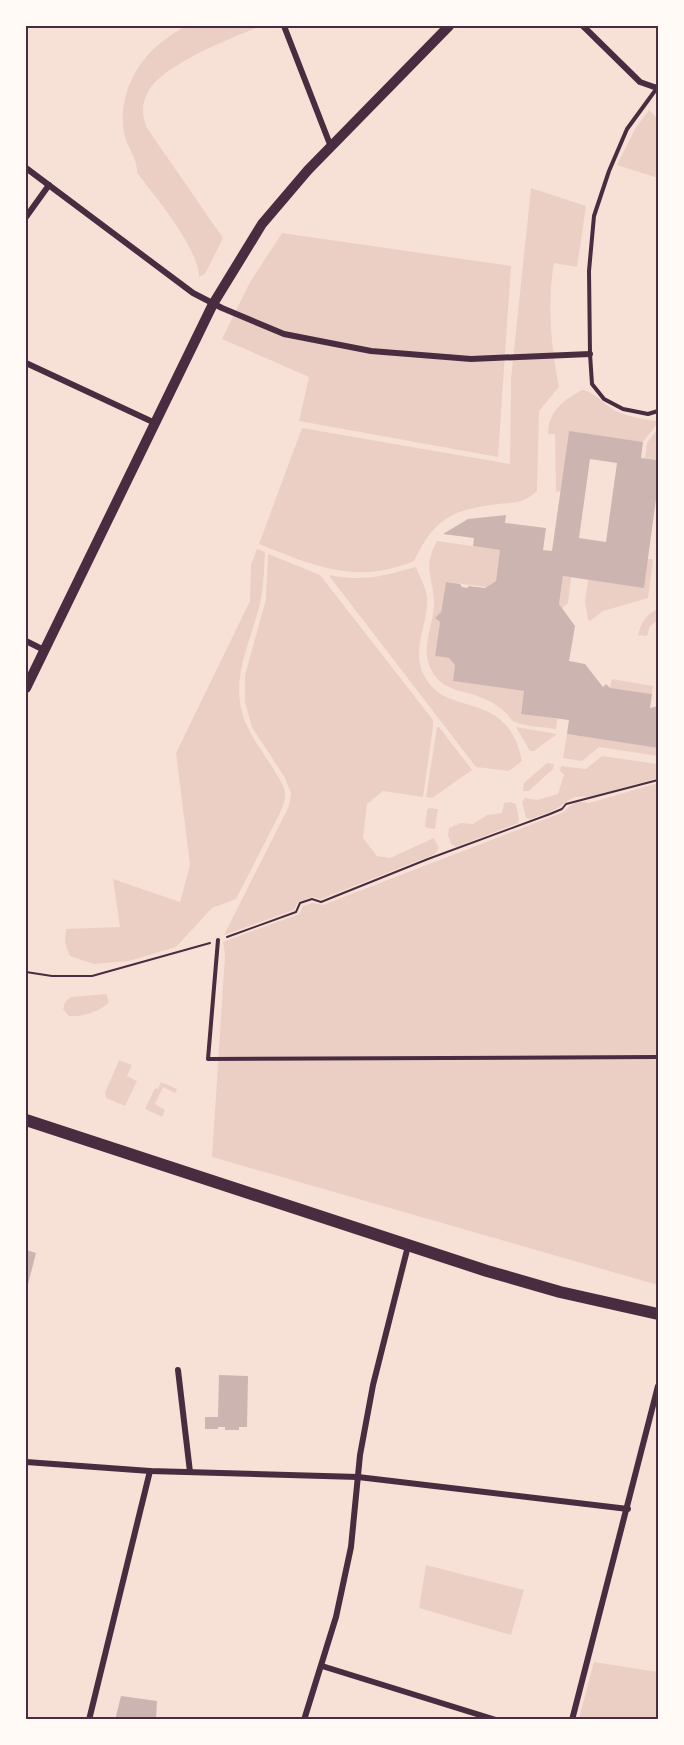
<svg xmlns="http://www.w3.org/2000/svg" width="684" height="1745" font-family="'Fira Sans',sans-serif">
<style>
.green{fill:#ebcfc5}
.building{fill:#ccb4b1;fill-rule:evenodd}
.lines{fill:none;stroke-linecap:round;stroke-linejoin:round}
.path{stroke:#4a2c40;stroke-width:2}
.service{stroke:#4a2c40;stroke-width:4}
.minor{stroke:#4a2c40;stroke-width:6}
.tertiary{stroke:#4a2c40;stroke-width:10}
.secondary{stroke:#4a2c40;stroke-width:12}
.neatline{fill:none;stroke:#4a2c40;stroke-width:2}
</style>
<rect width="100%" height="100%" fill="#f7e1d7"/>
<g class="green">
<path d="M185,26H261C232,38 163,64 148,92C141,104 142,116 147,128L223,238L205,274L199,277C199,249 155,196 137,173C138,160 127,147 124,133C118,101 133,66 158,45C166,38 176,32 185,26Z"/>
<polygon points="649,110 658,119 658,178 617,165 635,129"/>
<path d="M531,188L586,206L577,267L554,263C547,303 551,347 559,387L539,411L537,491C522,504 517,502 498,504C451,510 435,518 414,561C356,585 314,566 259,544L302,428L510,464L511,379Z"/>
<polygon points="282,233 511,266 498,457 299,421 309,377 222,339 250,282"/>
<path d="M582,390C594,391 606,407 618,412C630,417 643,419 656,421V425L643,442L569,432L561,491L556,492L555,434H548C548,412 563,400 582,390Z"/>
<polygon points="658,428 658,460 645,458 647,443"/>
<path d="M437,541L500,550L496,581L487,587L446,582L441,612L435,618L440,622L435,656L449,658L455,665L453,681L524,691L521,713L557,719L556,729C544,727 527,727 515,722C511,721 509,715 506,713C501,708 493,703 487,700C463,688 438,694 428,662C423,643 434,622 434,603C433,576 422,568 437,541Z"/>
<path d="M257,549L265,552C264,568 264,584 261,599C254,633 235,667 240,702C243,727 260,748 273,768C277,776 284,784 285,793C286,801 282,808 279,815L236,899L212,908L176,947L129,961L94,964L70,956L65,943L66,929L120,927L113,879L180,902L190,865L176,753L250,601L251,565Z"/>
<polygon points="268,554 320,575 433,720 433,727 423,797 383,791 367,804 363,838 377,856 390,858 434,838 439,848 435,854 321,899 313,897 298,902 294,910 224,935 289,806 291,793 285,778 252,727 245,702 245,675 266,599"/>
<polygon points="648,559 652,559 653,562 648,598 603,611 590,621 588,620 585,601 588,580"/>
<path d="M416,567C419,576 426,587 427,597C429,625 409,651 426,679C449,718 507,688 522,761L509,771L476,767L330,577V575C362,582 384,576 416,567Z"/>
<polygon points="563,576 571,577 568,603 562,608 559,604"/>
<path d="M658,609V620L650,626L647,636L638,635C641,623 646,614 658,609Z"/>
<polygon points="612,679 653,686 652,694 610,688"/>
<polygon points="437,727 439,727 472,770 432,798 426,797"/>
<polygon points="516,727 557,734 534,751 530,751"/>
<polygon points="567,734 658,748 658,756 599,747 582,761 563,758"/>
<path d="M602,756L658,764V778L590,797C573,795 571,799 559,807C551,813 539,815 531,819L526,818L522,802L525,798L537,800L558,794L564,775L560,771L561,766L586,769Z"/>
<polygon points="547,763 554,764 553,769 529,791 523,791 524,783"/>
<path d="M658,783V1285L212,1157L225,955L223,942L299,914L303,906L313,903L323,905L564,812C571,803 578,800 589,803Z"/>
<polygon points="510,802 516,804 519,819 518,823 456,847 451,844 448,835 449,828 461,823 473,824 487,815 502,813 504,803"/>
<polygon points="429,808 438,809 435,829 427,828 425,826 427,810"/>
<path d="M106,994L109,1002C100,1012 82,1017 69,1016L63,1009L65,1002L71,997Z"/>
<polygon points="119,1060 132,1065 127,1076 137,1081 125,1106 106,1098 105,1093"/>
<polygon points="161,1082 177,1089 175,1093 163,1087 155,1104 165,1110 162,1117 145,1109 155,1088 158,1089"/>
<polygon points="426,1565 524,1590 511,1635 419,1608"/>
<polygon points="594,1662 658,1672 658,1719 579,1719"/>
</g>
<g class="building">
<path d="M569,431L643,442L641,458L658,460V499H656L644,588L563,576L559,604L575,626L569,661L585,664L603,687L606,684L610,688L652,694L650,708L658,706V748L567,734L569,720L521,714L524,691L453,681L455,665L449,658L435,656L440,622L435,618L441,612L446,582L460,584L462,587L468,588V586L485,588L496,581L500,550L473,546L474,538L443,534L468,519L506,515L505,523L546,528L543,550L552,551ZM590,459L617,463L606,542L579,538Z"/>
<polygon points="26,1250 36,1253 26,1292"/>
<polygon points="219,1375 248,1376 247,1427 239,1427 239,1430 225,1430 225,1427 218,1427 218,1429 205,1429 205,1417 218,1417"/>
<polygon points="121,1696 157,1701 156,1720 115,1720"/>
</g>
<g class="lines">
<g class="path">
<polyline points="227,937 296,912 300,903 312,899 321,902 428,859 550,814 562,809 566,804 658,780"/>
<polyline points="26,972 52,976 92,976 210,943"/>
</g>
<g class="service">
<polyline points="657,88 627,129 609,171 594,216 589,271 590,354 592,384 604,399 623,409 648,414 658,411"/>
<polyline points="218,940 208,1059 658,1057"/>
</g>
<g class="minor">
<polyline points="284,26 331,147"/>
<polyline points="583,26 640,82 657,88 658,86"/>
<polyline points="26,168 193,293 222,308 284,334 371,351 471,359 590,354"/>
<polyline points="26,217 49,185"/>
<polyline points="26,363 155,423"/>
<polyline points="26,641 44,650"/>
<polyline points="178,1370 190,1472"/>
<polyline points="26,1462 150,1471 358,1477 628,1509"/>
<polyline points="322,1666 496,1720"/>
<polyline points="89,1720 150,1471"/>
<polyline points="304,1720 336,1617 351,1547 360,1455 373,1385 408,1246"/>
<polyline points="572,1720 658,1386"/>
</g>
<polyline class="tertiary" points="26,688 213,304 262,224 308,170 449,26"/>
<polyline class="secondary" points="26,1120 487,1271 560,1292 658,1314"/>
</g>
<rect width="684" height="1745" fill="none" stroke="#fffaf5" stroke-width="54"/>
<rect x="27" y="27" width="630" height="1691" class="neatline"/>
</svg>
